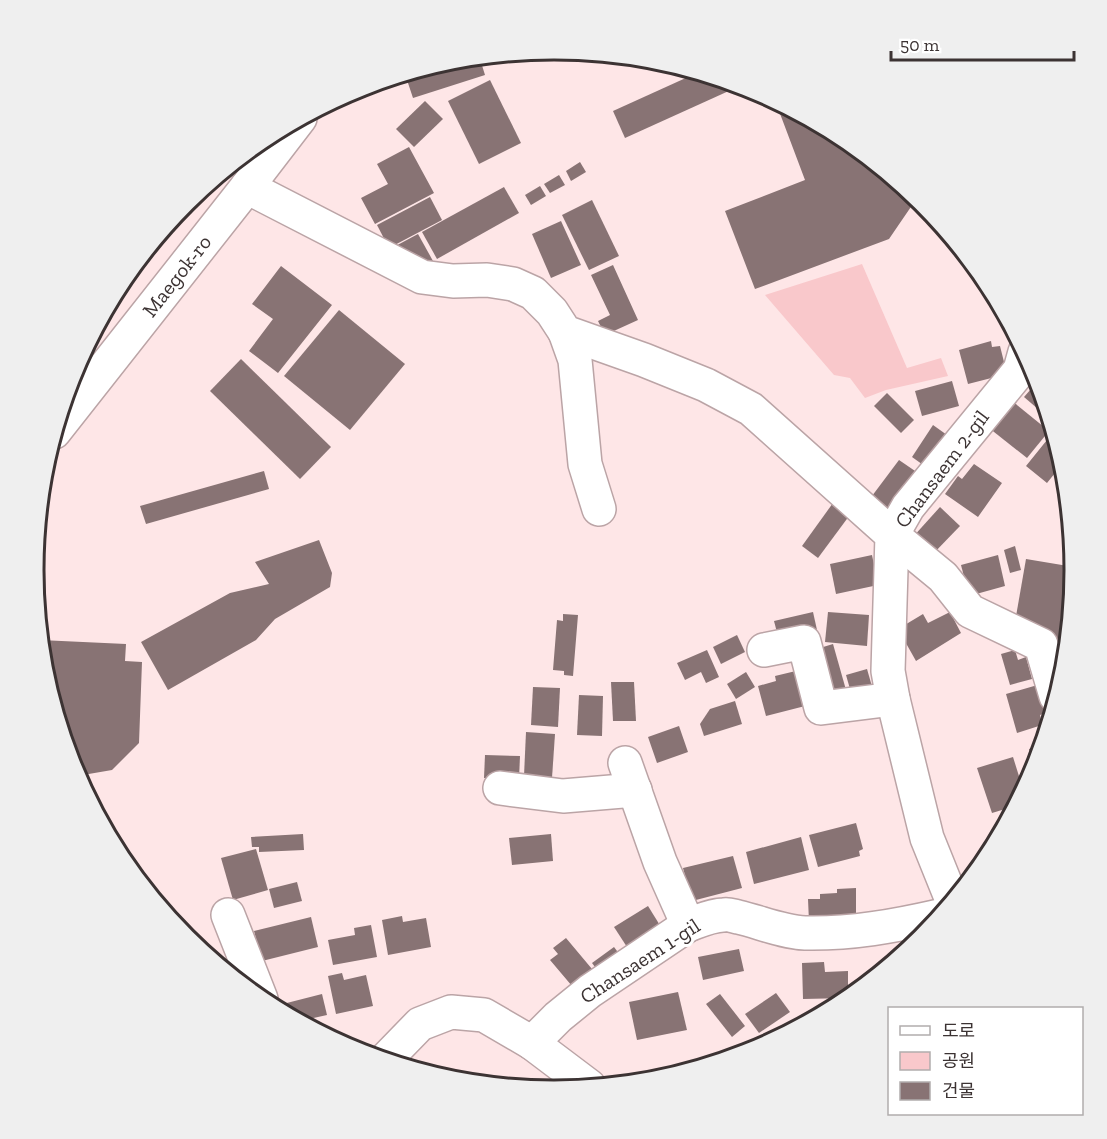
<svg xmlns="http://www.w3.org/2000/svg" width="1107" height="1139" font-family="'Zilla Slab','Noto Sans KR',serif">
<style>
.green{fill:#f9c8cb}
.building{fill:#887374}
.lines{fill:none;stroke-linecap:round;stroke-linejoin:round}
.minor-casing{stroke:#bba4a6;stroke-width:36}
.minor{stroke:#fff;stroke-width:33}
.labels{text-anchor:middle;stroke-width:6;stroke-linejoin:round;paint-order:stroke}
.street-label{font-size:21px;fill:#3c3333;stroke:#fff}
.rim{fill:none;stroke:#3c3333;stroke-width:3}
</style>
<rect width="100%" height="100%" fill="#fee6e7"/>
<polygon class="green" points="862,264 907,368 941,358 948,376 886,390 865,398 850,378 834,375 765,295"/>
<g class="building">
<polygon points="507,54 486,64 482,56"/>
<polygon points="479,56 485,75 413,98 406,77 464,58"/>
<polygon points="699,72 742,85 625,138 613,111"/>
<polygon points="490,80 521,143 479,164 448,101"/>
<polygon points="425,101 443,119 414,147 396,129"/>
<polygon points="778,102 843,137 917,198 889,239 755,289 725,211 805,180 776,103"/>
<polygon points="409,147 434,193 375,224 361,198 388,184 377,164"/>
<polygon points="580,162 586,172 571,181 566,171"/>
<polygon points="559,175 565,185 550,193 544,184"/>
<polygon points="540,186 546,196 531,205 525,195"/>
<polygon points="504,187 519,213 437,259 422,232"/>
<polygon points="430,197 442,220 389,248 377,225"/>
<polygon points="592,200 619,256 589,270 562,215"/>
<polygon points="561,221 581,265 551,278 532,234"/>
<polygon points="418,234 433,261 420,268 390,249"/>
<polygon points="613,265 638,320 605,335 598,321 610,315 591,275"/>
<polygon points="281,266 332,305 278,373 249,351 273,319 252,304"/>
<polygon points="339,310 405,364 350,430 284,376"/>
<polygon points="991,341 992,347 1000,346 1007,374 968,384 959,350"/>
<polygon points="241,359 331,447 300,479 210,391"/>
<polygon points="952,381 959,406 922,416 915,391"/>
<polygon points="1038,381 1047,412 1045,415 1024,397"/>
<polygon points="887,393 914,420 901,433 874,406"/>
<polygon points="1006,396 1049,431 1027,458 984,424"/>
<polygon points="933,425 947,435 926,467 912,457"/>
<polygon points="1051,435 1055,438 1060,456 1054,464 1059,468 1047,483 1026,466"/>
<polygon points="899,460 918,473 888,514 869,500"/>
<polygon points="974,464 1002,483 978,517 945,494 958,476 962,479"/>
<polygon points="264,471 269,489 146,524 140,506"/>
<polygon points="838,496 855,508 818,558 802,546"/>
<polygon points="940,507 960,526 931,556 912,538"/>
<polygon points="319,540 332,573 330,587 275,619 256,640 168,690 141,642 230,593 269,584 255,562"/>
<polygon points="1015,546 1021,570 1010,573 1004,550"/>
<polygon points="872,555 878,585 836,594 830,564"/>
<polygon points="998,555 1005,586 969,596 961,565"/>
<polygon points="1026,559 1074,567 1066,647 1015,622"/>
<polygon points="813,612 817,630 779,640 774,621"/>
<polygon points="828,612 869,615 867,646 825,642"/>
<polygon points="950,612 961,633 916,661 898,629 923,614 928,623"/>
<polygon points="563,614 578,615 573,676 564,675 564,671 553,670 557,620 563,621"/>
<polygon points="737,635 745,652 721,664 713,647"/>
<polygon points="40,640 126,644 125,661 142,662 139,743 112,770 77,776 72,768 43,671"/>
<polygon points="833,644 848,697 825,704 810,651"/>
<polygon points="707,650 719,677 706,683 701,672 685,680 677,663"/>
<polygon points="1015,650 1018,660 1026,657 1032,679 1010,685 1001,654"/>
<polygon points="867,669 873,690 852,696 846,675"/>
<polygon points="800,670 809,705 766,716 758,686 776,681 775,676"/>
<polygon points="746,672 755,687 736,699 727,684"/>
<polygon points="611,682 634,682 636,721 613,721"/>
<polygon points="1041,684 1042,698 1046,713 1040,715 1042,725 1017,733 1006,694"/>
<polygon points="533,687 560,688 558,727 531,725"/>
<polygon points="579,695 603,696 602,736 577,735"/>
<polygon points="735,701 742,724 704,736 700,724 710,709"/>
<polygon points="679,726 688,752 657,763 648,737"/>
<polygon points="526,732 555,734 552,778 524,776"/>
<polygon points="1042,745 1034,768 1029,749"/>
<polygon points="485,755 520,756 519,779 484,778"/>
<polygon points="1013,757 1023,789 1015,806 992,813 977,768"/>
<polygon points="856,823 863,849 859,851 860,856 818,867 809,835"/>
<polygon points="303,834 304,850 259,852 259,847 252,847 251,837"/>
<polygon points="551,834 553,861 512,865 509,838"/>
<polygon points="801,837 809,870 754,884 746,852"/>
<polygon points="256,849 268,890 233,900 221,858"/>
<polygon points="733,856 742,888 692,901 683,868"/>
<polygon points="297,882 302,901 274,908 269,889"/>
<polygon points="856,888 856,922 809,922 808,899 820,899 820,894 837,893 837,889"/>
<polygon points="648,906 661,927 627,947 614,927"/>
<polygon points="402,916 403,922 426,918 431,947 388,955 382,920"/>
<polygon points="311,917 318,947 262,961 254,931"/>
<polygon points="371,925 377,957 333,965 328,940 355,935 354,928"/>
<polygon points="922,937 921,938 904,952 903,938"/>
<polygon points="566,938 592,969 572,986 550,960 558,954 553,948"/>
<polygon points="614,947 623,959 601,975 592,963"/>
<polygon points="739,949 744,971 703,980 698,957"/>
<polygon points="824,962 825,972 848,971 848,998 803,999 802,963"/>
<polygon points="342,973 344,980 366,975 373,1006 336,1014 328,976"/>
<polygon points="678,992 687,1030 637,1040 629,1002"/>
<polygon points="776,993 790,1012 759,1033 745,1014"/>
<polygon points="322,994 327,1015 300,1021 276,1009 275,1006"/>
<polygon points="720,994 745,1026 732,1037 706,1004"/>
</g>
<g class="lines">
<defs>
<g id="minor">
<polyline points="247,187 422,277 453,281 487,280 513,284 533,293 552,312 565,332 644,360 706,385 751,409 892,535 888,671 893,699 927,838 952,900"/>
<polyline points="565,332 575,360 585,464 599,509"/>
<polyline points="1025,352 1020,370 908,507 892,535 943,577 970,611 1041,645 1056,696"/>
<polyline points="54,432 247,187 300,118"/>
<polyline points="764,650 804,642 821,708 893,699"/>
<polyline points="625,763 660,862 688,925"/>
<polyline points="500,788 563,796 635,790"/>
<polyline points="228,915 261,999"/>
<path d="M532,1043L558,1017L590,991L688,925C699,921 712,915 724,915C728,914 733,916 738,917C760,922 782,932 805,933C851,934 895,926 939,916"/>
<polyline points="385,1060 420,1024 451,1012 484,1015 532,1043 589,1086"/>
</g>
</defs>
<use href="#minor" class="minor-casing"/>
<use href="#minor" class="minor"/>
</g>
<g class="labels">
<g class="street-label">
<text transform="translate(177 276) rotate(-52)" y="7">Maegok-ro</text>
<text transform="translate(942 469) rotate(-53)" y="7">Chansaem 2-gil</text>
<text transform="translate(640 961) rotate(-33)" y="7">Chansaem 1-gil</text>
</g>
</g>
<path d="M0 0H1107V1139H0ZM44 570a510 510 0 1 1 1020 0a510 510 0 1 1-1020 0Z" fill="#efefef" fill-rule="evenodd"/>
<path class="rim" d="M44 570a510 510 0 1 1 1020 0a510 510 0 1 1-1020 0Z"/>
<rect x="888" y="1007" width="195" height="108" fill="#ffffff" stroke="#b1adad" stroke-width="1.5"/>
<rect x="900" y="1026" width="30" height="9" fill="#ffffff" stroke="#b1adad" stroke-width="1.5"/>
<text x="942" y="1037" font-size="18" fill="#3c3333">도로</text>
<rect x="900" y="1052" width="30" height="18" fill="#f9c8cb" stroke="#b1adad" stroke-width="1.5"/>
<text x="942" y="1067" font-size="18" fill="#3c3333">공원</text>
<rect x="900" y="1082" width="30" height="18" fill="#887374" stroke="#b1adad" stroke-width="1.5"/>
<text x="942" y="1097" font-size="18" fill="#3c3333">건물</text>
<path d="M891 51v9h183v-9" fill="none" stroke="#3c3333" stroke-width="3"/>
<text x="900" y="51" font-size="18" fill="#3c3333" stroke="#ffffff" stroke-width="4.5" paint-order="stroke">50 m</text>
</svg>
